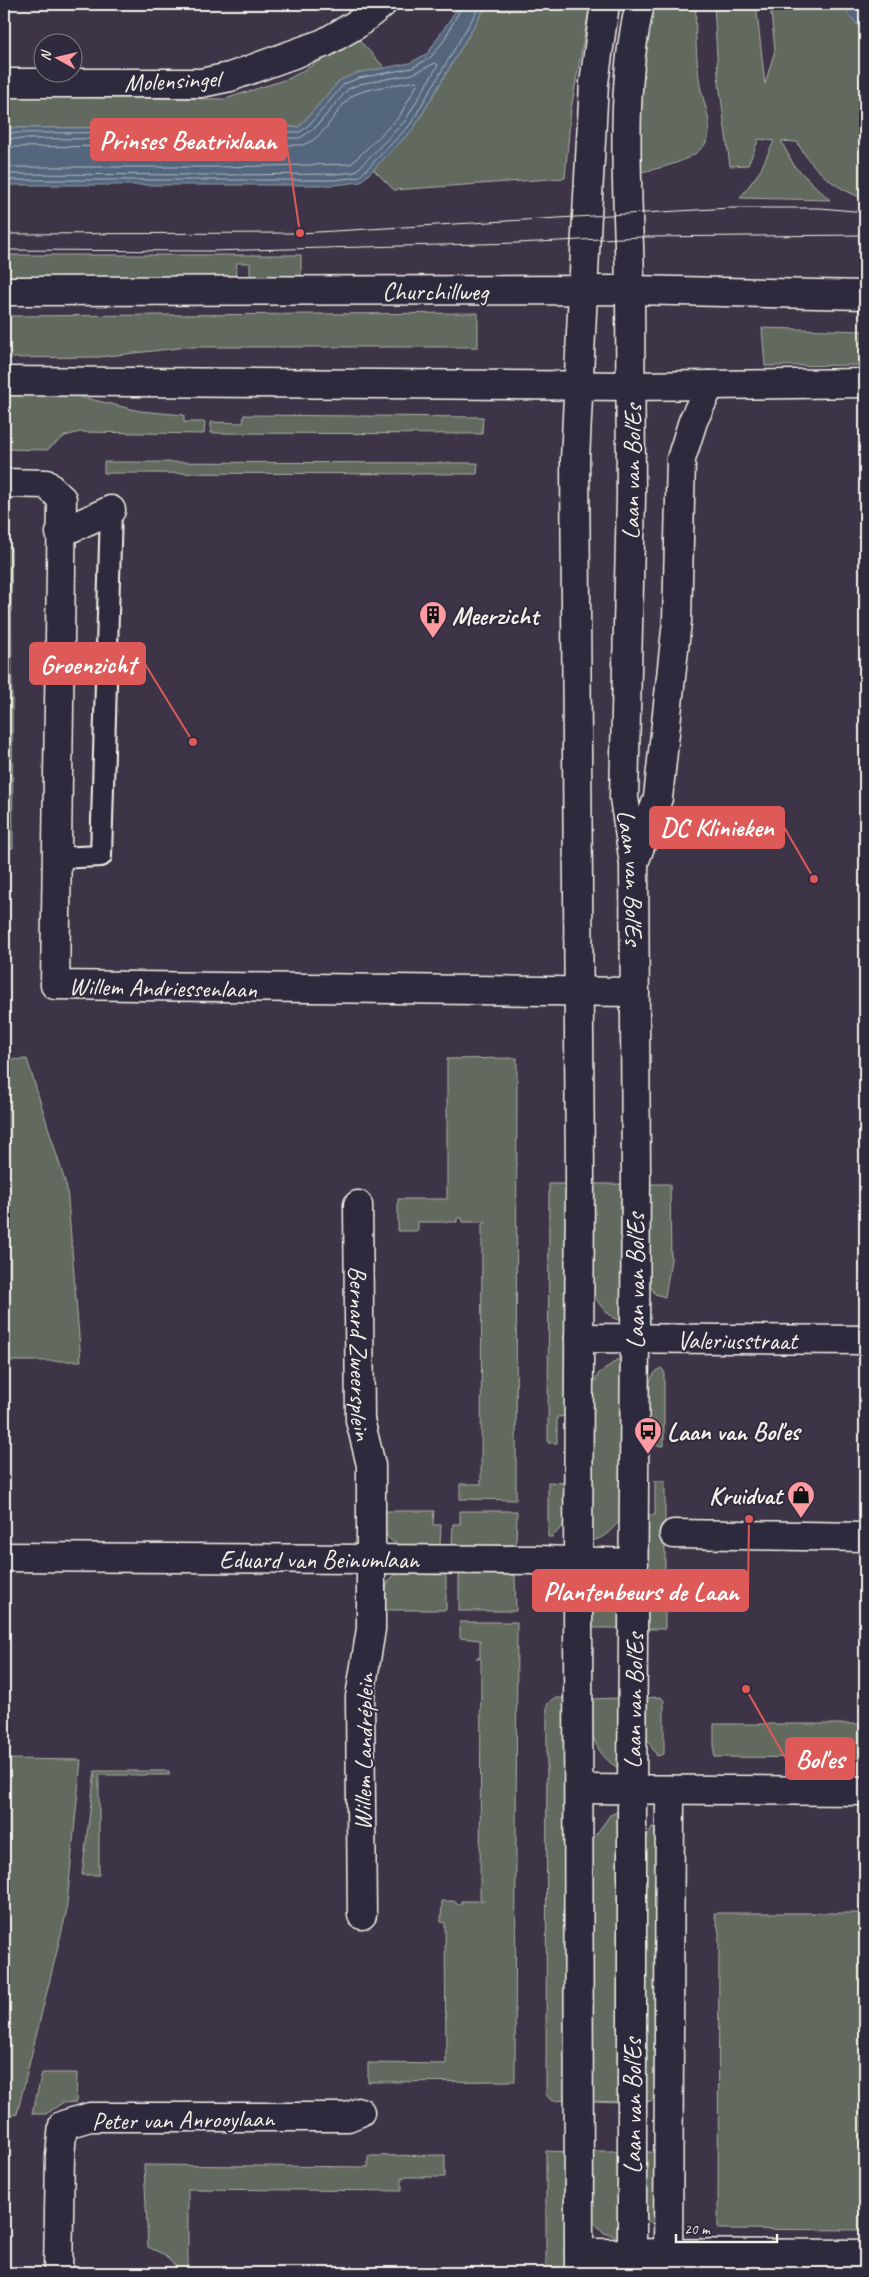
<svg xmlns="http://www.w3.org/2000/svg" width="869" height="2277" font-family="Caveat,sans-serif">
<style>
.green{fill:#626b5f;stroke:#abaea4}
.water{fill:#52667d;stroke:#939ea8}
.lines{fill:none;stroke-linecap:round;stroke-linejoin:round}
.shore{stroke:#b3b9bd;stroke-width:1}
.service-casing{stroke:#f4f1e8;stroke-width:24}
.pedestrian-casing{stroke:#f4f1e8;stroke-width:31}
.minor-casing{stroke:#f4f1e8;stroke-width:31}
.tertiary-casing{stroke:#f4f1e8;stroke-width:31}
.secondary-casing{stroke:#f4f1e8;stroke-width:31}
.service{stroke:#2f2a3d;stroke-width:20}
.pedestrian{stroke:#2f2a3d;stroke-width:28}
.minor{stroke:#2f2a3d;stroke-width:28}
.tertiary{stroke:#2f2a3d;stroke-width:28}
.secondary{stroke:#2f2a3d;stroke-width:28}
.tram{stroke:#f4f1e8;stroke-width:1}
.labels{text-anchor:middle;stroke-width:4;stroke-linejoin:round;paint-order:stroke}
.street-label{font-size:25px;fill:#f4f1e8;stroke:#2f2a3d}
.poi-label{font-size:25px;font-weight:bold;fill:#f4f1e8;stroke:#2f2a3d;text-anchor:start}
.leader{fill:none;stroke:#de5a58;stroke-width:2}
.callout-dot{fill:#de5a58;stroke:#2f2a3d;stroke-width:2}
.callout{fill:#de5a58;stroke:#de5a58;stroke-width:2}
.callout-label{font-size:26px;text-anchor:middle;font-weight:bold;fill:#fff}
</style>
<rect width="100%" height="100%" fill="#3d3547"/>
<filter id="ink" filterUnits="userSpaceOnUse"><feTurbulence type="fractalNoise" baseFrequency=".02" numOctaves="2"/><feDisplacementMap in="SourceGraphic" scale="10" xChannelSelector="R" yChannelSelector="G"/><feConvolveMatrix kernelMatrix="1 2 1 2 8 2 1 2 1" color-interpolation-filters="sRGB"/></filter>
<g filter="url(#ink)">
<g class="green">
<polygon points="487,4 590,4 571,109 565,178 394,190 373,169 414,128"/>
<path d="M647,4H696C695,31 696,58 700,85C703,101 713,123 708,138C701,161 654,170 634,173Z"/>
<path d="M714,4H756L765,84L775,50L770,4H865V199C836,189 812,170 797,142L781,141L795,167L830,200L740,198L760,171L774,141L759,139L748,165L730,166L718,75Z"/>
<polygon points="358,39 386,69 340,80 299,127 4,128 4,97 225,99 290,78"/>
<polygon points="4,255 301,255 301,279 250,278 250,263 237,263 235,278 4,278"/>
<polygon points="478,313 478,347 187,347 100,357 4,358 4,316"/>
<polygon points="762,328 865,331 865,365 765,366"/>
<polygon points="4,394 73,395 140,411 184,415 184,422 205,422 204,434 80,432 65,436 47,450 4,449"/>
<polygon points="244,415 483,417 482,434 211,433 211,422 243,423"/>
<polygon points="104,462 478,463 477,474 104,473"/>
<polygon points="4,546 11,548 13,848 4,848"/>
<polygon points="517,1058 516,1500 460,1499 460,1484 481,1484 482,1224 486,1222 463,1222 462,1218 457,1218 457,1222 418,1222 418,1231 398,1231 398,1199 447,1199 447,1059"/>
<polygon points="27,1059 67,1188 81,1361 4,1361 4,1060"/>
<polygon points="549,1184 569,1184 569,1416 557,1417 557,1443 548,1443"/>
<polygon points="589,1184 625,1184 624,1318 621,1320 614,1318 604,1310 595,1298 588,1282"/>
<polygon points="644,1184 670,1184 671,1260 665,1297 655,1294 643,1274"/>
<path d="M620,1358L625,1361L623,1517C613,1528 605,1540 589,1541L590,1391L599,1373Z"/>
<path d="M661,1368L664,1371V1446L644,1445C645,1427 642,1376 661,1368Z"/>
<polygon points="655,1481 665,1481 665,1629 643,1629 643,1515 655,1515"/>
<polygon points="548,1482 568,1483 569,1520 552,1537 548,1537"/>
<path d="M384,1511H434L433,1525H441L440,1545C424,1545 390,1552 385,1531C384,1525 385,1517 384,1511Z"/>
<polygon points="460,1511 517,1511 516,1545 452,1546 453,1524 460,1524"/>
<path d="M398,1574L446,1575V1610H385C386,1596 382,1580 398,1574Z"/>
<polygon points="459,1574 515,1575 516,1611 459,1611"/>
<path d="M590,1579C624,1581 622,1601 624,1628H589Z"/>
<polygon points="460,1622 517,1622 515,2081 368,2082 368,2063 446,2064 445,1923 441,1922 442,1901 456,1901 456,1904 461,1904 461,1901 484,1901 480,1899 481,1659 476,1658 480,1657 480,1640 460,1638"/>
<polygon points="661,1697 664,1701 664,1754 657,1756 645,1736 644,1698"/>
<polygon points="554,1698 566,1698 569,2100 552,2101 546,2095 547,1704"/>
<path d="M621,1698L622,1767L618,1768C591,1752 590,1727 589,1699Z"/>
<polygon points="714,1724 865,1724 865,1758 714,1757"/>
<polygon points="10,1759 81,1760 66,1914 17,2114 4,2117 4,1797 8,1796"/>
<polygon points="95,1771 169,1771 169,1775 99,1775 99,1875 82,1875"/>
<polygon points="619,1811 622,2102 589,2101 590,1843 610,1815"/>
<polygon points="652,1827 656,1828 656,2094 651,2101 642,2102 643,1846"/>
<polygon points="714,1913 865,1913 865,2230 718,2229 719,1932"/>
<polygon points="42,2073 77,2073 76,2102 62,2103 46,2114 32,2114"/>
<polygon points="546,2151 569,2152 568,2273 546,2273"/>
<polygon points="589,2151 622,2151 618,2237 604,2233 590,2218"/>
<polygon points="642,2152 655,2152 655,2227 642,2214"/>
<polygon points="445,2155 445,2177 402,2177 402,2191 188,2189 188,2273 182,2273 165,2255 148,2247 144,2165 368,2167 368,2156"/>
</g>
<g class="water">
<polygon points="460,4 487,4 414,128 361,182 335,185 4,185 4,128 299,127 340,80 357,73 410,63 428,53"/>
<polygon points="839,4 865,4 865,33"/>
</g>
<g class="lines">
<g class="shore">
<polyline points="4,133 300,132 310,124 344,84 359,78 412,68 431,57 443,42 463,4"/>
<polyline points="4,139 300,138 315,128 348,89 360,84 413,74 435,63 438,65 405,121 355,172 334,174 221,175 4,174"/>
<path d="M4,147L302,145C325,139 334,111 351,97C359,89 402,84 416,81L418,83L399,117L351,164L221,167H4"/>
<polyline points="4,180 335,180 359,177 410,125 481,4"/>
</g>
<defs>
<polyline id="service" points="56,858 101,856 111,510"/>
<polyline id="pedestrian" points="674,1534 865,1537"/>
<g id="minor">
<polyline points="4,83 201,83 230,77 324,43 357,24 382,4"/>
<path d="M630,290C629,194 618,98 640,4"/>
<polyline points="583,291 594,83 605,4"/>
<polyline points="4,483 46,484 62,499 55,985 635,992"/>
<polyline points="60,533 111,510"/>
<path id="s1" d="M358,1205L360,1420L371,1465V1629L360,1697L362,1915"/>
<polyline points="579,1338 865,1340"/>
<polyline points="4,1557 538,1560 634,1563"/>
<polyline points="580,1789 865,1791"/>
<polyline points="579,2253 865,2254"/>
<polyline points="58,2273 60,2155 63,2125 90,2117 348,2117 360,2112"/>
<polyline points="668,2273 670,1790"/>
</g>
<g id="tertiary">
<path id="s2" d="M630,290L631,497L624,798L634,863L636,1176L632,1790V2273"/>
<polyline points="579,2273 578,1560 580,1176 575,460 583,291"/>
</g>
<g id="secondary">
<polyline points="4,291 630,290 865,295"/>
<polyline points="4,381 632,386 865,383"/>
<polyline points="634,863 658,798 677,621 681,459 693,421 710,385"/>
</g>
</defs>
<use href="#service" class="service-casing"/>
<use href="#pedestrian" class="pedestrian-casing"/>
<use href="#minor" class="minor-casing"/>
<use href="#tertiary" class="tertiary-casing"/>
<use href="#secondary" class="secondary-casing"/>
<use href="#service" class="service"/>
<use href="#pedestrian" class="pedestrian"/>
<use href="#minor" class="minor"/>
<use href="#tertiary" class="tertiary"/>
<use href="#secondary" class="secondary"/>
<g class="tram">
<polyline points="4,234 300,233 730,208 820,208 865,212"/>
<polyline points="4,250 210,251 517,243 642,237 865,235"/>
</g>
</g>
</g>
<defs>
<symbol id="building-pin" viewBox="-11 -11 22 30"><path d="M0 17L-7.5 6A9.5 9.5 0 1 1 7.5 6Z" fill="#ff9aa2" stroke="#2f2a3d"/><path d="M-4-6H4V6H1V3H-1V6H-4ZM-2.5-4.3h1.7v1.8h-1.7ZM.8-4.3h1.7v1.8H.8ZM-2.5-1h1.7V.8h-1.7ZM.8-1h1.7V.8H.8Z" fill="#111"/></symbol>
<symbol id="bus-pin" viewBox="-11 -11 22 30"><path d="M0 17L-7.5 6A9.5 9.5 0 1 1 7.5 6Z" fill="#ff9aa2" stroke="#2f2a3d"/><path d="M-5-6H5V4H4V6H2V4H-2V6H-4V4H-5ZM-3.5-4V0h7V-4ZM-3.5 1.2v1.5H-2V1.2ZM2 1.2v1.5H3.5V1.2Z" fill="#111"/></symbol>
<symbol id="shop-pin" viewBox="-11 -11 22 30"><path d="M0 17L-7.5 6A9.5 9.5 0 1 1 7.5 6Z" fill="#ff9aa2" stroke="#2f2a3d"/><path d="M-5-2.5h2.3a2.7 3.5 0 0 1 5.4 0H5L5.5 6h-11ZM-1.5-2.5h3a1.5 2.3 0 0 0-3 0Z" fill="#111"/></symbol>
</defs>
<g fill-rule="evenodd">
<use href="#building-pin" x="417" y="599" width="32" height="43"/>
<use href="#bus-pin" x="632" y="1415" width="32" height="43"/>
<use href="#shop-pin" x="785" y="1479" width="32" height="43"/>
</g>
<g class="labels">
<g class="street-label">
<text transform="translate(172 80) rotate(-3)" y="9">Molensingel</text>
<text x="435" y="300">Churchillweg</text>
<text transform="translate(631 472) rotate(-89)" y="9">Laan van Bol'Es</text>
<text dy="9" stroke="none"><textPath href="#s2" startOffset="588">Laan van Bol'Es</textPath></text>
<text transform="translate(163 987) rotate(1)" y="9">Willem Andriessenlaan</text>
<text transform="translate(635 1281) rotate(-90)" y="9">Laan van Bol'Es</text>
<text x="737" y="1349">Valeriusstraat</text>
<text dy="9" stroke="none"><textPath href="#s1" startOffset="148">Bernard Zweersplein</textPath></text>
<text x="319" y="1568">Eduard van Beinumlaan</text>
<text transform="translate(633 1701) rotate(-89)" y="9">Laan van Bol'Es</text>
<text transform="translate(363 1752) rotate(-89)" y="9">Willem Landréplein</text>
<text transform="translate(632 2106) rotate(-90)" y="9">Laan van Bol'Es</text>
<text transform="translate(183 2119) rotate(-1)" y="9">Peter van Anrooylaan</text>
</g>
<g class="poi-label">
<text x="452" y="624">Meerzicht</text>
<text x="667" y="1440">Laan van Bol'es</text>
<text x="782" y="1504" text-anchor="end">Kruidvat</text>
</g>
</g>
<path class="leader" d="M300 233L286 140M193 742L145 664M814 879L784 827M749 1519L748 1591M746 1689L786 1759"/>
<g class="callout-dot">
<circle cx="300" cy="233" r="5"/>
<circle cx="193" cy="742" r="5"/>
<circle cx="814" cy="879" r="5"/>
<circle cx="749" cy="1519" r="5"/>
<circle cx="746" cy="1689" r="5"/>
</g>
<g class="callout">
<rect x="91" y="119" width="195" height="41" rx="5"/>
<rect x="30" y="643" width="115" height="41" rx="5"/>
<rect x="650" y="807" width="134" height="41" rx="5"/>
<rect x="533" y="1570" width="215" height="41" rx="5"/>
<rect x="786" y="1738" width="68" height="41" rx="5"/>
</g>
<g class="callout-label">
<text x="188" y="149">Prinses Beatrixlaan</text>
<text x="88" y="673">Groenzicht</text>
<text x="717" y="836">DC Klinieken</text>
<text x="641" y="1600">Plantenbeurs de Laan</text>
<text x="820" y="1768">Bol'es</text>
</g>
<rect width="869" height="2277" fill="none" stroke="#2f2a3d" stroke-width="20"/>
<rect x="10" y="10" width="849" height="2257" fill="none" stroke="#f4f1e8" stroke-width="2" filter="url(#ink)"/>
<g transform="translate(58 58) rotate(278)"><circle r="24" fill="#2f2a3d" stroke="#7e7a81"/>
<path d="M0-4L9 19L0 12L-9 19Z" fill="#ff9aa2"/>
<text y="-8" font-size="14" font-weight="bold" text-anchor="middle" fill="#f4f1e8">N</text>
</g>
<path d="M676 2234v8h101v-8" fill="none" stroke="#f4f1e8" stroke-width="2.5"/>
<text x="684" y="2234" font-size="15" fill="#f4f1e8" stroke="#2f2a3d" stroke-width="4" paint-order="stroke">20 m</text>
</svg>
